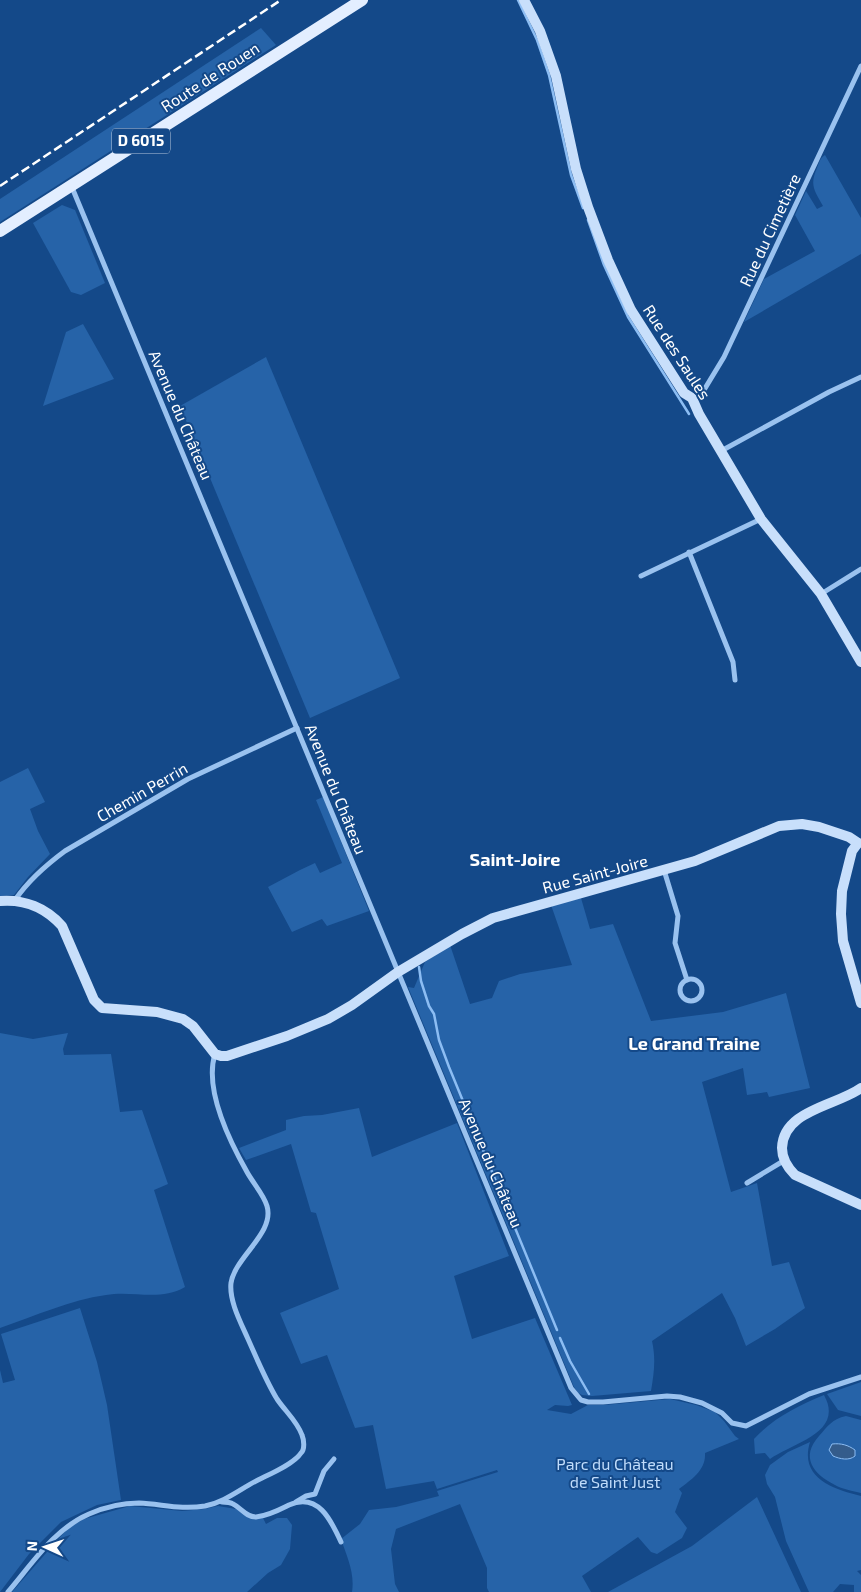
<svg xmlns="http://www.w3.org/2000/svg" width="861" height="1592" font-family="'Exo 2',sans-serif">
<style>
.green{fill:#2663a8}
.water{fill:#345c8b;stroke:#8cbdf3}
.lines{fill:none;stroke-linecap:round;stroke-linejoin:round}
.stream{stroke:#8cbdf3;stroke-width:2.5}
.street{stroke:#9ac2ef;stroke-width:5}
.secondary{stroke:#c8dffb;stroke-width:10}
.primary{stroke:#e3eeff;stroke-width:12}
.rail{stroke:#fff;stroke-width:2.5;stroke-dasharray:9 4;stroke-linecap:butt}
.labels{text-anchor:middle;stroke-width:4;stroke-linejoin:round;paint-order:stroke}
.shield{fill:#144989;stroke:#b8c8dc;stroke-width:1}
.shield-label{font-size:15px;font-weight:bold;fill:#fff}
.street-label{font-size:16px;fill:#fff;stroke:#144989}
.park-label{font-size:16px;fill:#c0dcfb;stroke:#144989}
.neighbourhood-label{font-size:18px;font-weight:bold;fill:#fff;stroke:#144989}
</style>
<rect width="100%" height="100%" fill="#144989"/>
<g class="green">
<polygon points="261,28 276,45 0,222 0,199"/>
<path d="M825,155L861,218V254L744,322L764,279L815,251L795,215L806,191L817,209L823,206C815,191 809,186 817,168C819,163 820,158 825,155Z"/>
<polygon points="62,205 75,210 105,283 81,295 71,292 33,223"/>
<polygon points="83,324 114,379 43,406 66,332"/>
<polygon points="266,357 400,678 310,718 180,406"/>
<polygon points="28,768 45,802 30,809 38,831 50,854 28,877 14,895 0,896 0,782"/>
<polygon points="323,797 369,911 327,926 322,919 292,932 268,887 300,870 315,863 320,873 342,863 316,800"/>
<path d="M581,898L590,929L613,924L651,1021L723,1012L786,993L810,1088L769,1097L767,1092L747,1095L743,1068L702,1082L731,1192L757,1183L772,1266L789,1262L805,1308L775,1329L746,1346L735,1318L722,1293L652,1341C656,1359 654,1373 651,1391L592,1396L582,1395L578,1393L574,1387L408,987L414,988L425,962L450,945L470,1004L492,998L499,981L520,974L572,965L551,905Z"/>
<path d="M0,1033L33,1039L68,1033L63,1049L64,1055L111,1054L120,1112L142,1110L168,1184L154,1190L185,1287C159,1302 133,1290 106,1295C70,1300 35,1316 0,1328Z"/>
<path d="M359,1108L372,1157L457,1123L509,1256L454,1276L472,1339L535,1318L572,1405L568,1406L555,1405L547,1410L571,1414L588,1405H604L670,1399L696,1405L715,1412L724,1421L735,1436L739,1439L705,1453C706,1470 692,1479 679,1489L682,1493L675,1512L687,1528L682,1538L657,1554L651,1552L638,1537L582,1576L591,1592H489L487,1588V1568L460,1504L396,1529L391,1549L395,1584L399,1592H352C355,1573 347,1557 341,1539L360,1524L369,1510L396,1507L439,1496L437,1491L498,1472L497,1470L437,1489L434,1481L386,1489L373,1425L355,1428L327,1355L301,1364L280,1313L339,1289L316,1213L311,1212L291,1144L246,1160L239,1148L286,1130V1120L304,1116L322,1115Z"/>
<polygon points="80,1308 97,1362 107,1405 121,1500 97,1505 61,1522 29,1554 0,1592 0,1370 3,1383 15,1380 1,1334"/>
<polygon points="861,1382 861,1416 838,1410 827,1394"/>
<path d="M824,1395C845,1433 792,1443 770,1459L765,1453L755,1454L754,1439C773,1418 798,1406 824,1395Z"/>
<path d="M846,1416L861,1420V1493C853,1491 842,1489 835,1485C813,1474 800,1457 819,1436C828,1426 832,1419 846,1416Z"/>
<path d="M810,1442C799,1478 833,1489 861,1496V1570L857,1571L861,1575V1592H854V1585L840,1584L833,1592H809L786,1541L775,1497L767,1484L765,1475L770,1465L788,1452Z"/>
<polygon points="757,1497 801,1592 608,1592 692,1546"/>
<polygon points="130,1506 182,1511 204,1509 218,1506 236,1509 247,1516 263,1518 266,1524 277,1518 287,1518 292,1525 290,1549 281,1565 268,1573 247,1592 12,1592 68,1528 84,1519"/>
</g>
<path class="water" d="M832,1444C841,1443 848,1445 855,1450V1456C849,1461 840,1459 833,1456L829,1450Z"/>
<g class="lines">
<g class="stream">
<polyline points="518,0 537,40 549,75 571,175 583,208"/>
<polyline points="588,220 604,265 628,317 689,414"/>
<polyline points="419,967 421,981 429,1006 434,1014 439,1040 449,1067 557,1330"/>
<polyline points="560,1338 570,1361 589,1394"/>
</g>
<g class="street">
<polyline points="71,185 571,1388 581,1400 588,1402 603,1402 667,1396 680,1397 702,1403 722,1413 732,1423 746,1426 809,1394 861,1377"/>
<polyline points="692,398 701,395 724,357 861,66"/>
<polyline points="721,451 829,392 861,377"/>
<polyline points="689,552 733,662 735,680"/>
<polyline points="641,576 761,519"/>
<polyline points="821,594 861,569"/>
<polyline points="664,870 678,916 675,943 687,980"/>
<path d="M15,900C28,881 46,865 65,851L188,779L297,728"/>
<circle cx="691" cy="990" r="11"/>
<polyline points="747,1183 785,1160"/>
<path d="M222,1502C226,1502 230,1502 233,1504C241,1508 246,1517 256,1517C268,1516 279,1510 289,1505C318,1492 331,1520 341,1542"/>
<polyline points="296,1502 306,1496 315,1494 324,1471 334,1459"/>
<path d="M8,1592C32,1564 54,1529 89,1514C105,1507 122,1503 139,1503C162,1504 181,1510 205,1506C225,1502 240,1489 258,1480C270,1474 294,1464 301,1453C305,1449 304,1440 302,1435C297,1421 285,1411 277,1399C266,1381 257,1359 248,1339C241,1323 229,1301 231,1283C235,1257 275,1233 267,1206C264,1195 253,1183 247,1172C230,1142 204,1089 215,1054"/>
</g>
<g class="secondary">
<polyline points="524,0 540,31 556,76 576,169 588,207 608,260 631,310 684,393 692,398 699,414 761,519 821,594 861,662"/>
<polyline points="858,843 852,851 842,891 841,914 843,941 861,1003"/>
<path d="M0,901C24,899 46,908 62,926L94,1000L102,1008L157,1012L183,1019L193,1026L215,1054L221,1056H227L287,1036L328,1019L352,1005L398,972L462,934L493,918L695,861L779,826L802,824L819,827L849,837L858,843"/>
<path d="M861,1088C836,1106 783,1110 782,1148C782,1159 787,1167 795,1175L861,1205"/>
</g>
<polyline class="primary" points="0,231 362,0"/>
<polyline class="rail" points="0,186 281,0"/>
</g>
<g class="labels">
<rect class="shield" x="112" y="128.5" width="58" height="25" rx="4"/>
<g class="shield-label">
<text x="141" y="146">D 6015</text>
</g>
<g class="street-label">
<text transform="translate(210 77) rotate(-33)" y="6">Route de Rouen</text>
<text transform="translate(770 230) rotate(-65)" y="6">Rue du Cimetière</text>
<text transform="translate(677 352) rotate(57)" y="6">Rue des Saules</text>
<text transform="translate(181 415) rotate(67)" y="6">Avenue du Château</text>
<text transform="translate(336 789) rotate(68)" y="6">Avenue du Château</text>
<text transform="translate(142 792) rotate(-30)" y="6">Chemin Perrin</text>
<text transform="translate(595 874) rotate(-15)" y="6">Rue Saint-Joire</text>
<text transform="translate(491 1163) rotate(67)" y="6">Avenue du Château</text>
</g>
<g class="park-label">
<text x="615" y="1470">Parc du Château<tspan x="615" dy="18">de Saint Just</tspan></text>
</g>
<g class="neighbourhood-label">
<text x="515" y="866">Saint-Joire</text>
<text x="694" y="1050">Le Grand Traine</text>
</g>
</g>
<g transform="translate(45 1547) rotate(273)" stroke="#144989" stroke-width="4" paint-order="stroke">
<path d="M0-4L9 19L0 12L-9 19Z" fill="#ffffff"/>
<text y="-8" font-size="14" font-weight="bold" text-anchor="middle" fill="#ffffff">N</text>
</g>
</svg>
